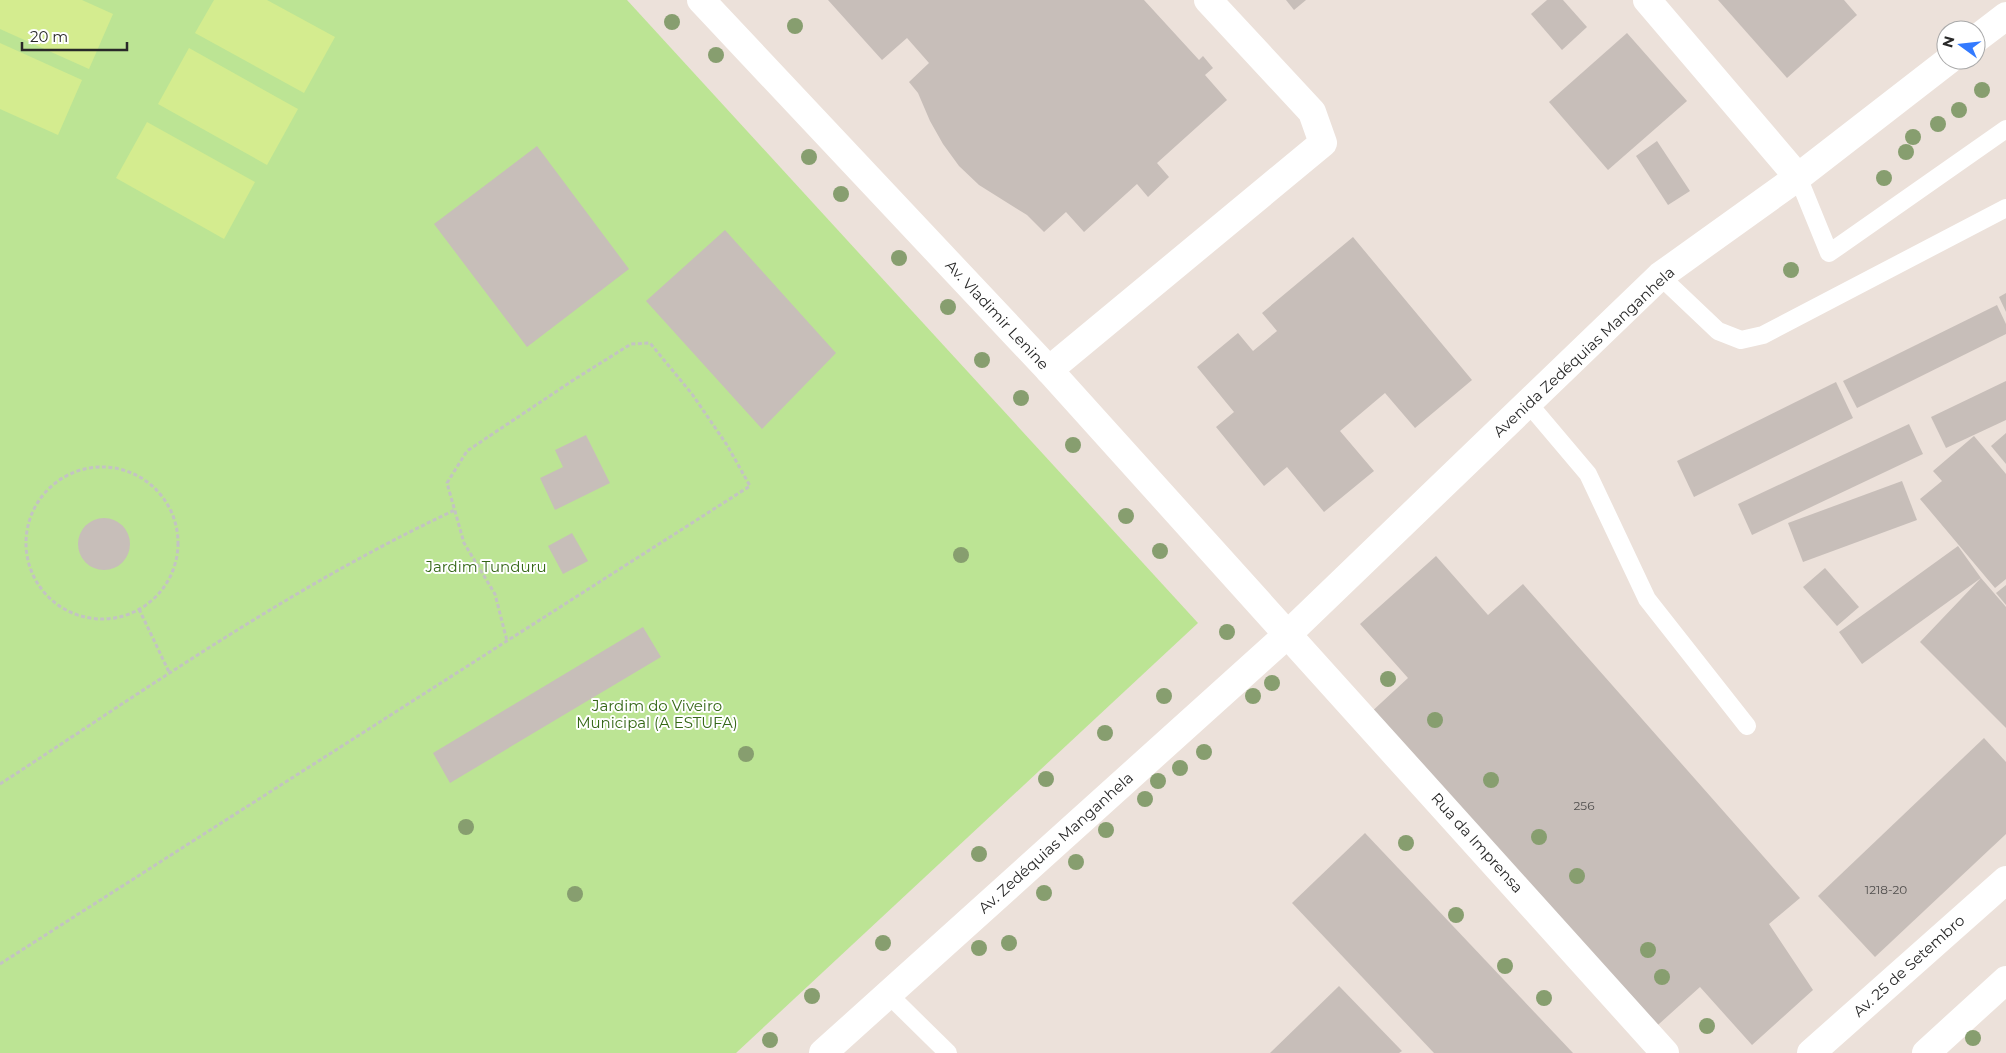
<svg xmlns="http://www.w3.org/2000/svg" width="2006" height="1053" font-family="Montserrat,sans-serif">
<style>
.green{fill:#bce494}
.pitch{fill:#d4ec8f}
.building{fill:#c7beb9}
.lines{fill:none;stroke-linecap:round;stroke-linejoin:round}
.path{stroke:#c3c3c3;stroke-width:3;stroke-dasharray:4 2.5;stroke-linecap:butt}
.lane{stroke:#fff;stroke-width:18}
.street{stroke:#fff;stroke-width:28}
.secondary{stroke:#fff;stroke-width:28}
.tree{fill:#879e6f}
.labels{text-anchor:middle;stroke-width:4;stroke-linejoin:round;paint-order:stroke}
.number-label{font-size:12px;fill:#504e4d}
.street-label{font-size:15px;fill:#292929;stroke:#fff}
.park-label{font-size:15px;fill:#356717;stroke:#fff}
</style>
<rect width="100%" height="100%" fill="#ece1da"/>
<polygon class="green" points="0,0 627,0 1198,623 736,1053 0,1053"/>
<g class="pitch">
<polygon points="0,0 82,0 113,14 89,69 0,29"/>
<polygon points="214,0 267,0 335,37 304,93 195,33"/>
<polygon points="0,43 82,80 58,135 0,109"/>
<polygon points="189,48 298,109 267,165 158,104"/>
<polygon points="147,122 255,182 224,239 116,178"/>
</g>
<g class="building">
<polygon points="828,0 1144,0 1199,60 1203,56 1213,68 1205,75 1227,100 1157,163 1169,177 1148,197 1137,184 1084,232 1066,212 1044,232 1027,215 979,185 959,166 943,144 930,121 918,93 909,82 929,63 907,38 882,60"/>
<polygon points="1286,0 1306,0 1294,10"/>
<polygon points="1547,0 1563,0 1587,27 1562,50 1531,14"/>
<polygon points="1718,0 1844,0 1857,15 1787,78"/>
<polygon points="1627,33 1687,101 1608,170 1549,102"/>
<polygon points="1657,141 1690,191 1668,205 1636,156"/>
<polygon points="537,146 629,269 527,347 434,224"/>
<polygon points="725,230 836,353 762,429 646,301"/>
<polygon points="1353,237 1472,380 1415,428 1385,393 1340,431 1374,471 1324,512 1287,467 1264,486 1216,427 1234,412 1197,367 1238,333 1253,351 1277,331 1262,313"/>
<polygon points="2006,293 2006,312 1999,297"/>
<polygon points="1997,305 2006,324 2006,334 1857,408 1843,381"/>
<polygon points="2006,381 2006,420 1946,448 1931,417"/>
<polygon points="1836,382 1853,418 1694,497 1677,461"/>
<polygon points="1909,424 1923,454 1752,535 1738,504"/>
<polygon points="2006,433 2006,464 1991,446"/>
<polygon points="586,435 610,483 555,510 540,478 563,467 555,450"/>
<polygon points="1974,436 2006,474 2006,579 1995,588 1920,499 1942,481 1933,471"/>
<polygon points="1902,481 1917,520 1803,562 1788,523"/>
<circle cx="104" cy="544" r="26"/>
<polygon points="572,533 588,561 563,574 548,546"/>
<polygon points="1958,546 1981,578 2006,607 2006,728 1920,642 1981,578 1862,664 1839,632"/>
<polygon points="1436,556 1488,615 1523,584 1800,898 1769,924 1813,990 1752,1045 1700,987 1649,1033 1368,715 1408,678 1360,624"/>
<polygon points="1825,568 1859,607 1837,626 1803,587"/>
<polygon points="2006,585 2006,605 1996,593"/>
<polygon points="643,627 661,657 450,783 433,753"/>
<polygon points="1984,738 2006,762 2006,834 1875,957 1818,896"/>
<polygon points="1365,833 1573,1053 1434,1053 1292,903"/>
<polygon points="1339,986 1402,1051 1399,1053 1270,1053"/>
</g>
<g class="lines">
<g class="path">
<circle cx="102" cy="543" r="76"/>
<polyline points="139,609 170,674"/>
<path d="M0,784C148,688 294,585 455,510"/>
<polyline points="0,964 750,486 727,445 692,394 650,343 631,344 575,379 467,451 447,483 464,543 495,594 507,641"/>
</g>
<g class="lane">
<polyline points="1798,177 1829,253 2006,129"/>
<polyline points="1660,276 1718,331 1741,340 1763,335 2006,208"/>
<polyline points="1528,403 1588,474 1647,599 1747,726"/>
<polyline points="888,994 948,1053"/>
</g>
<g class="street">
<polyline points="1647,0 1798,177"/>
<polyline points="1976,39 2006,16"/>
<polyline points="1049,370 1323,143 1312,112 1208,0"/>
<polyline points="823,1053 1288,634 1660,276 1798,177 1949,60"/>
</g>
<g class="secondary">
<polyline points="701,0 1049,370 1665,1053"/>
<polyline points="1811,1053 2006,880"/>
<polyline points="1926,1053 2006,980"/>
</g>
</g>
<g class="tree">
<circle cx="672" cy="22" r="8"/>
<circle cx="795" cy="26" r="8"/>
<circle cx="716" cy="55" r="8"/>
<circle cx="1982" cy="90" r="8"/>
<circle cx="1959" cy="110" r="8"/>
<circle cx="1938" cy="124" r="8"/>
<circle cx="1913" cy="137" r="8"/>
<circle cx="1906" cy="152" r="8"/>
<circle cx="809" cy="157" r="8"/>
<circle cx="1884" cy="178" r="8"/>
<circle cx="841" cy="194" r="8"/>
<circle cx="899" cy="258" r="8"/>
<circle cx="1791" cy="270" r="8"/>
<circle cx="948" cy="307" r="8"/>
<circle cx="982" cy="360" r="8"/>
<circle cx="1021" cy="398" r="8"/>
<circle cx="1073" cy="445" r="8"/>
<circle cx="1126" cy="516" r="8"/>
<circle cx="1160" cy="551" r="8"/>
<circle cx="961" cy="555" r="8"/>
<circle cx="1227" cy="632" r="8"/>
<circle cx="1388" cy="679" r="8"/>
<circle cx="1272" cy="683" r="8"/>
<circle cx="1164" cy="696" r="8"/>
<circle cx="1253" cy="696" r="8"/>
<circle cx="1435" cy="720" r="8"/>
<circle cx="1105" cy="733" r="8"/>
<circle cx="1204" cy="752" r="8"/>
<circle cx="746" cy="754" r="8"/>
<circle cx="1180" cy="768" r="8"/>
<circle cx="1046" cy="779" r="8"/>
<circle cx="1491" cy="780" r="8"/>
<circle cx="1158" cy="781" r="8"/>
<circle cx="1145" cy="799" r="8"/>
<circle cx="466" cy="827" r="8"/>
<circle cx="1106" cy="830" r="8"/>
<circle cx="1539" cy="837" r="8"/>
<circle cx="1406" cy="843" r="8"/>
<circle cx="979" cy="854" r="8"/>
<circle cx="1076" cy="862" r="8"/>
<circle cx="1577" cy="876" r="8"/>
<circle cx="1044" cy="893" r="8"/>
<circle cx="575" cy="894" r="8"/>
<circle cx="1456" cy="915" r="8"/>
<circle cx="883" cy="943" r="8"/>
<circle cx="1009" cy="943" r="8"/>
<circle cx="979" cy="948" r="8"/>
<circle cx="1648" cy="950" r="8"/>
<circle cx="1505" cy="966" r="8"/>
<circle cx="1662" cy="977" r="8"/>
<circle cx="812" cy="996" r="8"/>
<circle cx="1544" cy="998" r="8"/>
<circle cx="1707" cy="1026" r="8"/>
<circle cx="1973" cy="1038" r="8"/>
<circle cx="770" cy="1040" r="8"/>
</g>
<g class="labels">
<g class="number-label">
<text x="1584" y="810">256</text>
<text x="1886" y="894">1218-20</text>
</g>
<g class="street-label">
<text transform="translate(997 315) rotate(47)" y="5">Av. Vladimir Lenine</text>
<text transform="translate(1584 352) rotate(-43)" y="5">Avenida Zedéquias Manganhela</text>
<text transform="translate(1056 843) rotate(-42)" y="5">Av. Zedéquias Manganhela</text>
<text transform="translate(1477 843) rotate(48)" y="5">Rua da Imprensa</text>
<text transform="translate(1909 966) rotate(-42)" y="5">Av. 25 de Setembro</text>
</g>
<g class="park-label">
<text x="486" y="572">Jardim Tunduru</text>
<text x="657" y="711">Jardim do Viveiro<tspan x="657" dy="17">Municipal (A ESTUFA)</tspan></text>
</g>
</g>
<g transform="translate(1961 45) rotate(285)"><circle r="24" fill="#ffffff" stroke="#a9a9a9"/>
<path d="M0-4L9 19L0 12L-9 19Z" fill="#337aff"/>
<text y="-8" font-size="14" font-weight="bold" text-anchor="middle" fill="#292929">N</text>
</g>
<path d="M22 42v8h105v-8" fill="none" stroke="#292929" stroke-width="2.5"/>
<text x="30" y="42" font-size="15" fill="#292929" stroke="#ffffff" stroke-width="4" paint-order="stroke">20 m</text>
</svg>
